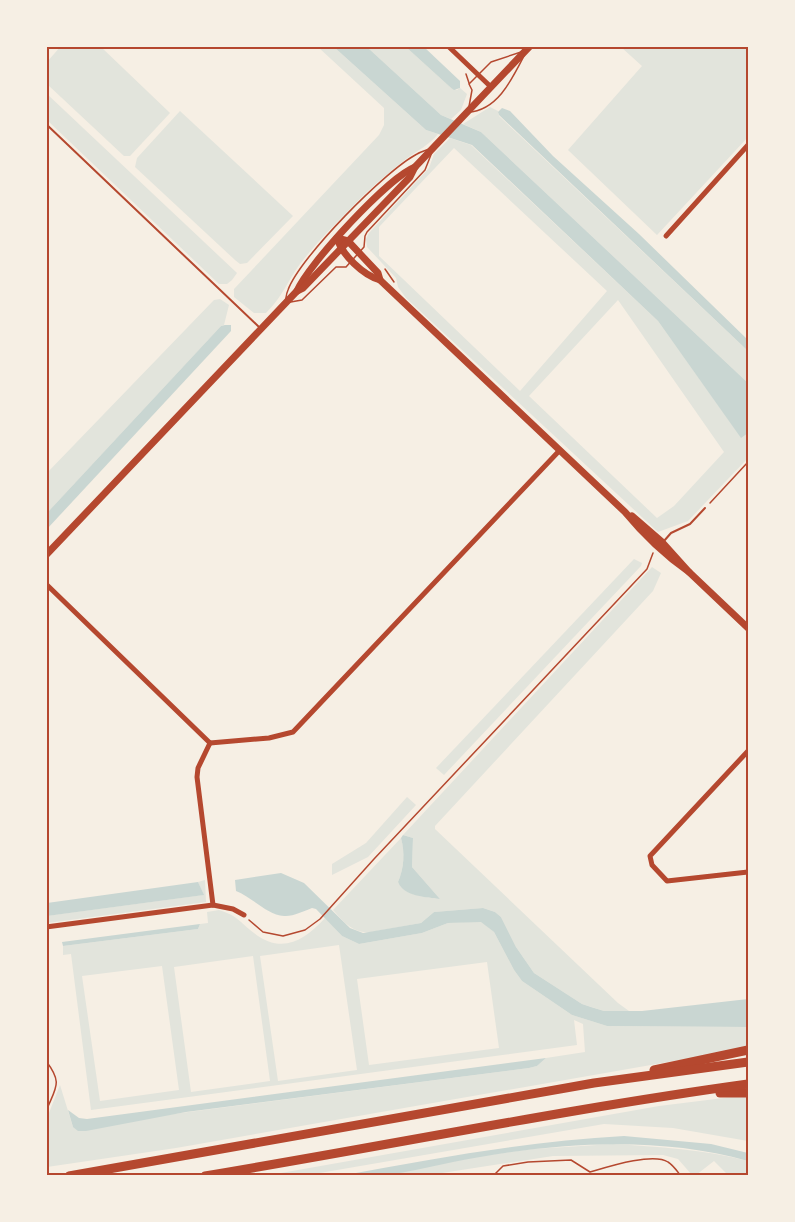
<svg xmlns="http://www.w3.org/2000/svg" width="795" height="1222" font-family="Manrope,sans-serif">
<style>
.green{fill:#e2e4dc;fill-rule:evenodd}
.water{fill:#c9d6d2}
.lines{fill:none;stroke-linecap:round;stroke-linejoin:round}
.path{stroke:#b5482f;stroke-width:1.5}
.service{stroke:#b5482f;stroke-width:2}
.minor{stroke:#b5482f;stroke-width:5}
.tertiary{stroke:#b5482f;stroke-width:7}
.trunk{stroke:#b5482f;stroke-width:9}
.neatline{fill:none;stroke:#b5482f;stroke-width:2}
</style>
<rect width="100%" height="100%" fill="#f6efe4"/>
<g class="green">
<polygon points="61,46 101,47 170,113 130,156 124,156 47,84 47,62"/>
<path d="M318,47H334L426,130L438,134C428,146 418,150 406,159C387,174 370,188 354,205C335,224 316,243 300,264C287,282 283,296 266,313H254L234,297V289L379,135L384,125V108Z"/>
<polygon points="367,47 406,47 450,87 457,90 460,88 467,94 461,110 451,119 441,115"/>
<polygon points="621,47 748,47 748,137 657,235 568,150 642,66"/>
<polygon points="47,94 237,273 232,280 227,284 219,284 47,120"/>
<polygon points="490,107 498,111 499,116 748,351 748,383 481,132 463,124"/>
<polygon points="180,111 293,216 247,263 240,264 235,260 135,167 137,158"/>
<path d="M450,138L471,145L658,321L741,437L748,433V458L688,521L658,532L406,298L398,287L396,278L367,247L366,239L369,233L429,168L434,154ZM454,148L607,291L520,391L379,256V227ZM618,300L724,452L674,506L657,518L529,396Z"/>
<polygon points="220,299 229,305 224,325 221,326 47,513 46,474 214,300"/>
<polygon points="634,559 642,563 641,566 444,775 436,768"/>
<path d="M652,567L661,573L653,591L435,826V829L618,1003L629,1011H604L582,1004L534,973L516,947L501,917L495,912L483,908L434,912L421,923L371,932C353,934 344,922 333,910L401,838C405,853 404,868 398,882C404,896 426,897 440,899L412,867L413,838L403,835Z"/>
<polygon points="407,797 416,805 368,857 332,875 332,864 366,843"/>
<polygon points="205,880 206,902 47,923 46,916 203,895 198,882"/>
<path d="M219,910C240,917 238,921 254,933C282,955 305,940 325,918L342,936L359,944L422,933L448,923L481,921L494,932L514,970L522,981L572,1015L607,1026L748,1027V1048L176,1148L47,1167V1118L60,1085L73,1127L529,1068L537,1066L546,1058L585,1052L583,1024L574,1020L577,1045L91,1110L71,954L63,955V946L198,929L200,924L208,923L207,912ZM339,945L357,1070L278,1081L260,956ZM253,956L270,1081L191,1092L174,967ZM487,962L499,1048L369,1065L357,979ZM162,966L179,1090L100,1101L82,976Z"/>
<polygon points="748,1095 748,1119 746,1125 748,1126 748,1141 673,1128 604,1124 308,1175 264,1176 659,1106"/>
<path d="M613,1144C658,1147 704,1149 748,1161V1173L746,1176L728,1175L714,1161L696,1175H692L678,1159L663,1155L553,1156L429,1175L377,1176L481,1156L533,1149Z"/>
</g>
<g class="water">
<polygon points="334,47 367,47 441,115 481,132 748,383 748,433 741,438 658,321 472,145 426,130"/>
<polygon points="406,47 424,47 460,81 460,88 454,90 450,87"/>
<polygon points="502,108 510,111 553,156 639,234 748,340 748,351 499,115 498,112"/>
<polygon points="225,325 231,325 231,331 47,529 47,513 221,326"/>
<path d="M403,835L413,838L412,867L440,899C427,897 404,897 398,882C404,868 405,853 401,838Z"/>
<path d="M281,873L304,883L350,928L363,933L421,923L434,912L483,908L495,912L501,917L516,947L534,973L582,1004L591,1007L604,1011H642L748,999V1027L607,1026L572,1015L522,981L514,970L494,932L481,922L448,923L422,933L359,944L342,936L316,909L312,908C304,911 292,917 284,916C267,915 252,897 236,891L235,880Z"/>
<polygon points="198,882 204,895 47,916 47,903"/>
<polygon points="200,924 198,929 63,946 62,942"/>
<polygon points="546,1058 537,1066 529,1068 186,1112 86,1131 78,1131 73,1127 68,1110 79,1118 87,1119"/>
<path d="M624,1136L711,1144L748,1153V1161C662,1137 568,1142 480,1157C446,1162 411,1173 377,1176C366,1176 355,1176 345,1175C437,1158 530,1141 624,1136Z"/>
</g>
<g class="lines">
<g class="path">
<path d="M527,50C514,75 499,111 468,112L472,90L469,84L491,62Z"/>
<polyline points="466,74 469,83"/>
<path d="M434,147L425,170L367,232L365,236L364,247L346,267H336L302,300L285,303C286,299 286,294 288,290C300,257 386,170 417,154C422,151 428,150 434,147Z"/>
<polyline points="385,269 394,282"/>
<polyline points="710,503 748,462"/>
<polyline points="249,920 263,932 283,936 305,930 320,919 374,859 647,569 653,553"/>
<path d="M46,1061C63,1083 56,1087 46,1111"/>
<path d="M493,1176L503,1166L528,1162L571,1160L590,1172C607,1167 653,1152 668,1162C673,1165 677,1171 681,1176"/>
</g>
<g class="service">
<polyline points="46,124 259,327"/>
<polyline points="664,541 671,533 690,524 705,508"/>
</g>
<g class="minor">
<polyline points="448,46 491,87"/>
<polyline points="666,236 748,145"/>
<polyline points="46,584 210,743"/>
<polyline points="210,743 269,738 293,732 560,450"/>
<polyline points="210,743 198,768 197,777 213,905"/>
<polyline points="748,751 650,856 652,865 667,881 748,872"/>
<polyline points="46,927 213,905 233,909 244,915"/>
</g>
<g class="tertiary">
<path d="M337,238L348,241L378,273L380,280L625,512C644,535 665,555 689,572"/>
<path d="M337,238C342,255 363,275 380,280"/>
<path d="M297,291C309,263 388,178 415,167"/>
<polyline points="632,516 662,542 689,572 748,628"/>
<polyline points="46,555 297,291 303,288 410,177 415,167 530,46"/>
</g>
<g class="trunk">
<polyline points="654,1070 748,1050"/>
<polyline points="720,1093 748,1093"/>
<polyline points="69,1176 594,1083 748,1062"/>
<path d="M205,1176C386,1146 566,1109 748,1084"/>
</g>
</g>
<rect width="795" height="1222" fill="none" stroke="#f6efe4" stroke-width="96"/>
<rect x="48" y="48" width="699" height="1126" class="neatline"/>
</svg>
